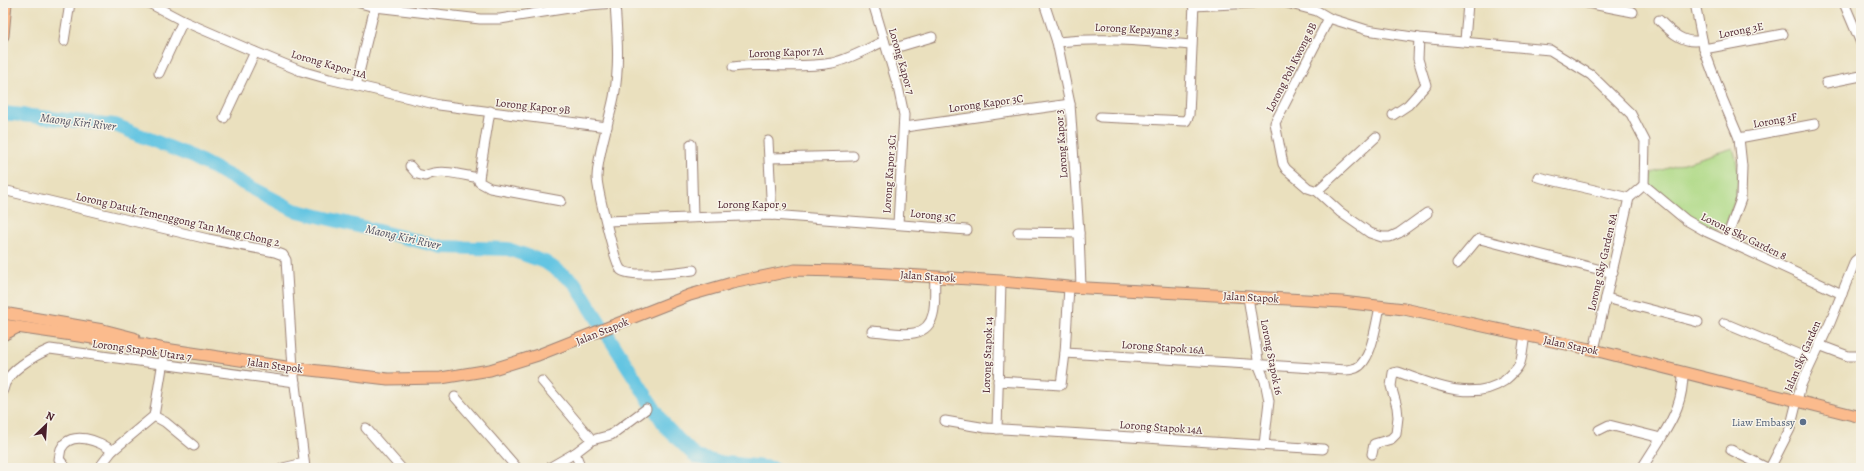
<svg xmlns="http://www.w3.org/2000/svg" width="1864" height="471" font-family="Alegreya,serif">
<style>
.green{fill:#aed985;stroke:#7c7c58}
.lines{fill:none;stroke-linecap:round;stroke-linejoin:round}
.river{stroke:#64c5e2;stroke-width:14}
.minor-casing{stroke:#9a8074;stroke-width:11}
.major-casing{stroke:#9a8074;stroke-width:13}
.minor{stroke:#fff;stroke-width:9}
.major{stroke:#fbbb8d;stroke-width:11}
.service-dot{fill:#5c6f8a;stroke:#f7f3e8;stroke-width:1.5}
.labels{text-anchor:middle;stroke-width:3;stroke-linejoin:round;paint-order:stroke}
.street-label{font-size:11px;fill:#4a1f2b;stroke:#f7f3e8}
.service-label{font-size:11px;fill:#4e5e75;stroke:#f7f3e8;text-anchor:end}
.water-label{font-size:12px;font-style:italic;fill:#525162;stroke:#f7f3e8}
</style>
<rect width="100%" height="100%" fill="#f7f3e8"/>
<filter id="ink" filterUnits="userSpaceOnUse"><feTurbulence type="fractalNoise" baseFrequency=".025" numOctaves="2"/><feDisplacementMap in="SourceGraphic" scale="8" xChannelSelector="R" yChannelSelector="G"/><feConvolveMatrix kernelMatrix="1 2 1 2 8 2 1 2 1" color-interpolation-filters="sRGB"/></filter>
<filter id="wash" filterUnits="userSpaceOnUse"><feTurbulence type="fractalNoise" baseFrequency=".012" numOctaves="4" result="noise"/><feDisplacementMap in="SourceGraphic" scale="16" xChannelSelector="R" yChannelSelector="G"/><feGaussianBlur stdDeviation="0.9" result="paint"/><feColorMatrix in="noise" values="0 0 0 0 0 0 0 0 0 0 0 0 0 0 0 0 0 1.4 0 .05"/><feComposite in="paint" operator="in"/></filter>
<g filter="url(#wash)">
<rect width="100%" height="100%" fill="#eae0be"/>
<path class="green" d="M1733,148C1743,182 1737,196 1725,227L1712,230L1687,219L1650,185L1652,173Z"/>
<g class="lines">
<polyline class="river" points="3,113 115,125 193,157 294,210 442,247 508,249 545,262 574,282 666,427 696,457 717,462 772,468"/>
</g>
</g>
<g filter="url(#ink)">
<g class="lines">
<defs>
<g id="minor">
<polyline points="149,3 183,21 255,52 301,71 329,79 439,105 607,127"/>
<polyline points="360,3 375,7 480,19 500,19 588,5 615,3"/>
<path d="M615,3C617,34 620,65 614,97C609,122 598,152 597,177C597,188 615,264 621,270C631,278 680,272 693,270"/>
<polyline points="873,3 898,87 904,115 898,224"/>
<polyline points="1044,3 1057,42 1070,104 1079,233 1081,287"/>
<polyline points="1287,3 1317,11 1329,18 1367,30 1419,38 1550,50 1591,75 1631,114 1645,141 1644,185"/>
<polyline points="1587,3 1633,12"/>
<polyline points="1695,3 1704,49 1722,98 1739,138 1742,166 1741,199 1726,240"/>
<polyline points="1844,3 1861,43"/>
<polyline points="1193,6 1254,3"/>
<polyline points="1329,18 1275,123 1283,164 1286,169 1308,188 1317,191 1340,212 1370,233 1382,237 1390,237 1399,233 1427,213"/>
<path d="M1659,20C1671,32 1684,45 1702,40"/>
<polyline points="64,41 70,3"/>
<polyline points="1465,41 1468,3"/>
<path d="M1057,42C1104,37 1144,41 1191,45"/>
<polyline points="1704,49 1783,34"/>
<polyline points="888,50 932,37"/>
<path d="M733,67C766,63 800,69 832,63C850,59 867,49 884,41"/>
<polyline points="159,73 183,21"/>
<polyline points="1826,83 1861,76"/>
<polyline points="356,85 375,7"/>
<polyline points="490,111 479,178 479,182 490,188 561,201"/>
<polyline points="1393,115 1408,105 1426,85 1418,59 1419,38"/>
<polyline points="1100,117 1186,121 1189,115 1194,3"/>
<polyline points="224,118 255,52"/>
<polyline points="905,127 1070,104"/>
<polyline points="1739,138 1815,124"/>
<polyline points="768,141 772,215"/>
<polyline points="691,144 693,217"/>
<polyline points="770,158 853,156"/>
<path d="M410,166L417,174L425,176C441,168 461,175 479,178"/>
<polyline points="1538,177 1629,198"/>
<polyline points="1644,185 1686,220 1707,232 1842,294"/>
<polyline points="3,190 208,239 275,252 283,255 286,260 293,368 305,468"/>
<polyline points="1317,191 1376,137"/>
<polyline points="607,221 772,215 967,230"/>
<polyline points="1018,232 1079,233"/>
<polyline points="1457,264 1476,241 1480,239 1613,273"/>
<polyline points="1248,297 1259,366 1265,381 1269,401 1264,445"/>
<polyline points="1606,298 1698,322"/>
<polyline points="1724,323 1812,360"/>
<path d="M872,331C893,332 927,343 933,314C936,303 934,289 935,277"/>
<polyline points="1819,345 1848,356 1861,356"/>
<polyline points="1594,350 1629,198 1644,185"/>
<path d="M1065,353L1346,370C1349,370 1353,369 1356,368C1372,361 1376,323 1380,307"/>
<polyline points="542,381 592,440"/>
<polyline points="998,381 1061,385 1065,353 1069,287"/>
<path d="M3,390C6,371 34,356 50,349L295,382"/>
<polyline points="455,397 517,468"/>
<polyline points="154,416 165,422 194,446"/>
<polyline points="945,421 986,428 1323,449"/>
<polyline points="366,428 401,468"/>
<polyline points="997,429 1001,281"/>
<path d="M1599,430L1609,425L1661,438C1675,416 1683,399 1683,373"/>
<polyline points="1731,450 1767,468"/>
<polyline points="575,453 581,468"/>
<path d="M1372,454L1374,444L1391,439L1396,434L1398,417L1397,407L1391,386L1393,373L1398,372C1430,383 1472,403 1504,381C1510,376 1517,370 1520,363C1523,354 1523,344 1525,336"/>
<path d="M66,468L59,459C60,456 60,452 61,449C70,429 101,441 112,451"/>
<polyline points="99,468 112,451 154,416 165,349"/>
<polyline points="283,468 304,463"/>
<polyline points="549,468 575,453 592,440 611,435 646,409"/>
<polyline points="1642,468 1661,438"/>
<polyline points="1770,468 1790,429 1801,385 1830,323 1855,261 1861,256"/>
</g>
<g id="major">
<polyline points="3,36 6,3"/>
<polyline points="3,313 103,330 134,338"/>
<polyline points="3,325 134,344 143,344 165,349 293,368 388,379 441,378 490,370 538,355 690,295 732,283 795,270 841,271 1001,281 1069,287 1342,302 1404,309 1594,350 1861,417"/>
<polyline points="3,335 18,327"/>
</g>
</defs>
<use href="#minor" class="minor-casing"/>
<use href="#major" class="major-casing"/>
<use href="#minor" class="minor"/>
<use href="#major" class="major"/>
</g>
</g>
<circle class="service-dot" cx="1803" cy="422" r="4"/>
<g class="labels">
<g class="street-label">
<text transform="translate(1137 29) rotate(3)" y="4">Lorong Kepayang 3</text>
<text transform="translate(1741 30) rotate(-11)" y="4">Lorong 3E</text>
<text transform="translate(786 52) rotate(-2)" y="4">Lorong Kapor 7A</text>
<text transform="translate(902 61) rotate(74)" y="4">Lorong Kapor 7</text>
<text transform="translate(329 64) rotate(16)" y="4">Lorong Kapor 11A</text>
<text transform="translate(1291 67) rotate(-63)" y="4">Lorong Poh Kwong 8B</text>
<text transform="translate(986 103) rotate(-8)" y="4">Lorong Kapor 3C</text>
<text transform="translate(533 106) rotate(6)" y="4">Lorong Kapor 9B</text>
<text transform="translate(1775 120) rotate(-10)" y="4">Lorong 3F</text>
<text transform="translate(1061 144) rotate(-94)" y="4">Lorong Kapor 3</text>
<text transform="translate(889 174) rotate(-86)" y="4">Lorong Kapor 3C1</text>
<text x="752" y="208">Lorong Kapor 9</text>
<text transform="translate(933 215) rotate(6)" y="4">Lorong 3C</text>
<text transform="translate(178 219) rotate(13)" y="4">Lorong Datuk Temenggong Tan Meng Chong 2</text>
<text transform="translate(1744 236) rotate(26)" y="4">Lorong Sky Garden 8</text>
<text transform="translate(1602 262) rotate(-77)" y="4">Lorong Sky Garden 8A</text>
<text transform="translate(928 276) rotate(4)" y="4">Jalan Stapok</text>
<text transform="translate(1251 297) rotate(3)" y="4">Jalan Stapok</text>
<text transform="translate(602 331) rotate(-22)" y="4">Jalan Stapok</text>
<text transform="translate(1571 345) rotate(12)" y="4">Jalan Stapok</text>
<text transform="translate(1163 347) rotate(4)" y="4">Lorong Stapok 16A</text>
<text transform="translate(142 350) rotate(8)" y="4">Lorong Stapok Utara 7</text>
<text transform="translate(987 355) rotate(-88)" y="4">Lorong Stapok 14</text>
<text transform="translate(1802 356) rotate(-67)" y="4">Jalan Sky Garden</text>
<text transform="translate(1272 357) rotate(79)" y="4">Lorong Stapok 16</text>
<text transform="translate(275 365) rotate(8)" y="4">Jalan Stapok</text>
<text transform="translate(1161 427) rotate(4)" y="4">Lorong Stapok 14A</text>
</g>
<g class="service-label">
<text x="1795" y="426">Liaw Embassy</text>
</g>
<g class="water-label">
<text transform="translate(78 122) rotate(7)" y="4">Maong Kiri River</text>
<text transform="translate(403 237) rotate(13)" y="4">Maong Kiri River</text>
</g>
</g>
<rect width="1864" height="471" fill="none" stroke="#f7f3e8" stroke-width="16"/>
<g transform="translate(46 425) rotate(25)" stroke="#f7f3e8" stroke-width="3" paint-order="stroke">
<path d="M0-3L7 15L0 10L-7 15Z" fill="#4a1f2b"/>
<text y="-6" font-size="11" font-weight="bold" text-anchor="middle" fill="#4a1f2b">N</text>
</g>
</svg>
